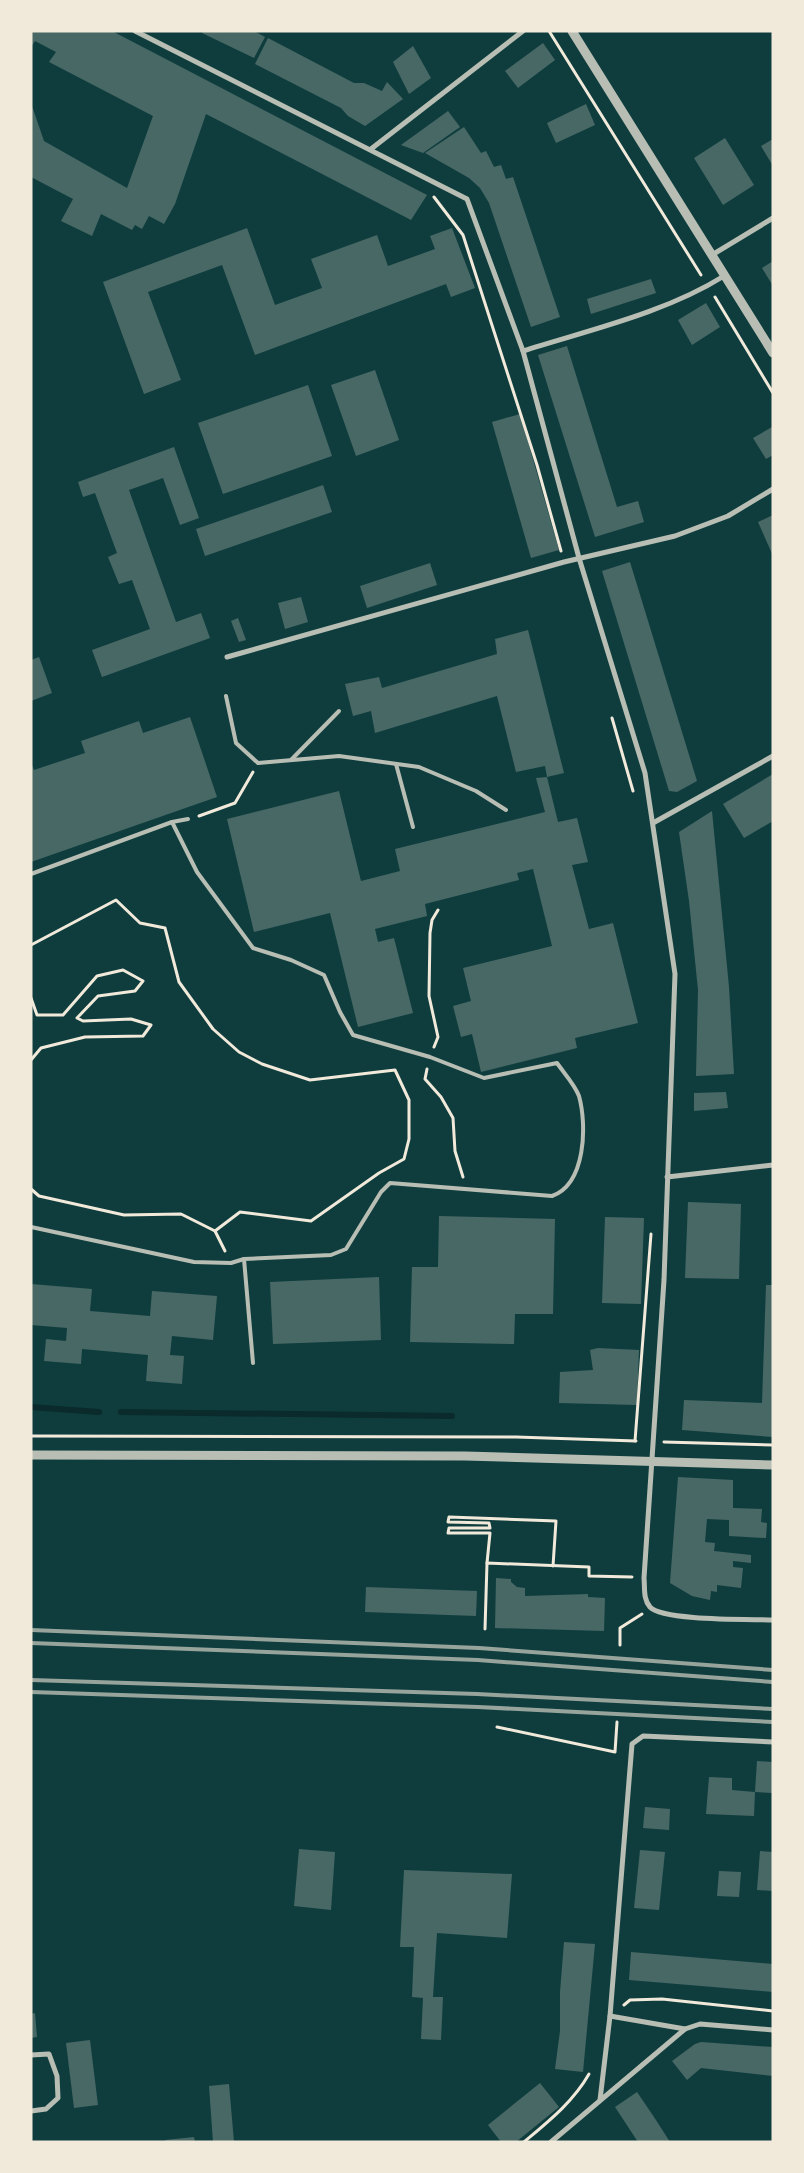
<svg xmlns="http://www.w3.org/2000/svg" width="804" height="2173" font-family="'Libre Baskerville',serif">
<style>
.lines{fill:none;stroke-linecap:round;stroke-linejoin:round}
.stream{stroke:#0a2a2b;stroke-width:6}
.building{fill:#486865}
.path{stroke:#f1e9da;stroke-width:3}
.service{stroke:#b8beb3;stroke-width:4}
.minor{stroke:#b8beb3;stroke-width:5}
.tertiary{stroke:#b8beb3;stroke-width:9}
.rail{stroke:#97a49c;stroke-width:4}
</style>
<rect width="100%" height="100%" fill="#0f3d3e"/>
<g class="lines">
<g class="stream">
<polyline points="31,1407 99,1412"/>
<polyline points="121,1412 452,1416"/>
</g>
</g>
<g class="building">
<polygon points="31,31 112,31 427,195 411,220 206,114 175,204 164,224 149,216 142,229 135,225 132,230 101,214 92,236 61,221 73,199 31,177 31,103 44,141 127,188 153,116 49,62 56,52 35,41 31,47"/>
<polygon points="203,31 254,31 265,37 254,58 202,33"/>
<polygon points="268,38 354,83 364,83 382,91 387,82 403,99 365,126 348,116 341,108 255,64"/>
<polygon points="543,43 555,60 518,88 505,71"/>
<polygon points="413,46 431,78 409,94 393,62"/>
<polygon points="586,104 595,125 556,143 547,123"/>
<polygon points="448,111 460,127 423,153 401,145"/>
<polygon points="464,127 481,153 486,151 494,167 501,165 506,179 513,177 560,317 531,327 489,203 480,188 469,178 425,153"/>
<polygon points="725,138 754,185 723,205 694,158"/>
<polygon points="773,139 773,166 761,146"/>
<polygon points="247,228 275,305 322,288 311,259 377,235 388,266 435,249 430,236 452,228 475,288 451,297 446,284 255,355 222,265 148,292 181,380 144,394 103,282"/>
<polygon points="773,261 773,286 762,268"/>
<polygon points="651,279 656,293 591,314 587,299"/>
<polygon points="706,303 720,327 692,345 678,320"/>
<polygon points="567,346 617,507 638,501 644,522 595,537 538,355"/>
<polygon points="375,370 399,440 356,456 331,385"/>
<polygon points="308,385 332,456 223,494 198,423"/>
<polygon points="520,414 559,550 531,558 492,422"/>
<polygon points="772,427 773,455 766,459 753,438"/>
<polygon points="174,447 199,518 180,525 163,478 129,490 176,622 201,613 210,638 102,677 92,650 150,629 132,580 119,584 108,557 117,553 95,493 83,497 78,482"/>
<polygon points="323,485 332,512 205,556 196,529"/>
<polygon points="773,515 773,556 758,522"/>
<polygon points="630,562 697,781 677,792 669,791 602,571"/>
<polygon points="430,563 437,585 367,608 360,586"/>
<polygon points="301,597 308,622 285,629 278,603"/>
<polygon points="238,618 246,640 239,642 231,621"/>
<polygon points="528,630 564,773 547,777 545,766 516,772 497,696 375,733 371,711 353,716 345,684 379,677 382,688 497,654 495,639"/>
<polygon points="39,657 52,693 31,701 31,660"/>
<polygon points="190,717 217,797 31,862 31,762 34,770 85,753 81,741 139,721 143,733"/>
<polygon points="773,774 773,821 744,838 723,804"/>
<polygon points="547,777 558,822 577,818 588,862 572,865 589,929 613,923 638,1023 575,1038 577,1048 481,1072 472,1034 461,1037 453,1006 471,1001 463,968 552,946 533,869 517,873 519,880 425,904 427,916 375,929 378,942 394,938 413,1013 358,1027 330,913 254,932 227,819 339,791 361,881 400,871 395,849 545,812 536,778"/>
<polygon points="712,811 729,987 734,1074 696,1076 698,990 689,901 679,832"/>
<polygon points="726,1092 728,1108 694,1111 694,1093"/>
<polygon points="688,1202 741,1204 739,1279 685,1278"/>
<polygon points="439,1216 555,1219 553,1314 515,1314 514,1344 410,1342 412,1267 438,1267"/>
<polygon points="605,1217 644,1218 641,1304 602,1303"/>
<polygon points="379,1277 381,1340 273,1344 270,1282"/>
<polygon points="31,1284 92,1289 90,1311 150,1316 152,1291 217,1296 213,1340 172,1336 170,1355 184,1356 182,1384 146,1381 148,1355 82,1349 81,1364 44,1361 46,1339 66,1341 67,1328 31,1325"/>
<polygon points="766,1285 773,1285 773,1437 682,1430 684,1400 762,1403"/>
<polygon points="598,1348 639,1350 637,1405 559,1403 560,1372 593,1370 590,1350"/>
<polygon points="678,1477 733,1480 733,1508 762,1509 761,1522 767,1523 766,1538 729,1536 729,1520 707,1519 705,1542 715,1543 714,1551 751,1555 751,1563 733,1561 733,1567 743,1568 741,1588 717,1585 717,1592 711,1591 710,1600 692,1596 670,1583"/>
<polygon points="496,1578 511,1579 511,1582 517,1587 525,1588 525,1596 588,1594 588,1597 605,1598 604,1631 495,1628"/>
<polygon points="366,1587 477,1591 476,1616 365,1612"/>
<polygon points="757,1761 773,1762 773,1793 755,1792"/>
<polygon points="709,1777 732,1778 732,1790 755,1792 754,1816 706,1814"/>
<polygon points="645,1807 670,1809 669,1830 643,1828"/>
<polygon points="299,1849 335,1852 331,1910 294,1906"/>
<polygon points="640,1850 665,1852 659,1910 634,1908"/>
<polygon points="760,1851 773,1852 773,1891 757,1890"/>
<polygon points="404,1870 512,1874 507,1938 437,1933 433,1997 443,1997 441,2040 421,2039 423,1998 412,1997 414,1947 400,1947"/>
<polygon points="719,1871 741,1872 739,1897 717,1896"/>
<polygon points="564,1942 595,1944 583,2072 555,2069 560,2031 560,1992"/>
<polygon points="631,1952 773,1964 773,1992 629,1980"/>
<polygon points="35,2013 37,2037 31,2038 31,2014"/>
<polygon points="90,2040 98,2105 74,2108 66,2043"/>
<polygon points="701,2042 773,2047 773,2076 701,2068 687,2080 672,2061 695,2044"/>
<polygon points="540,2083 559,2107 516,2142 501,2142 488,2125"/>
<polygon points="229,2084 234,2142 213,2142 209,2086"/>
<polygon points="637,2092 654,2117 670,2142 638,2142 615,2107"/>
<polygon points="194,2137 195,2142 165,2142 165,2140"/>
</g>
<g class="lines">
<g class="path">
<polyline points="549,31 701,275"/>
<polyline points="434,197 463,235 537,465 561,551"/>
<polyline points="715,297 773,393"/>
<polyline points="612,718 633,791"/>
<polyline points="199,816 235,803 253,772"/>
<polyline points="31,945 116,900 140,923 165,928 179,982 213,1029 239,1052 262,1064 310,1080 395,1070 409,1100 409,1139 404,1159 379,1173 311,1221 240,1212 215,1231"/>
<polyline points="31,998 37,1015 63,1015 97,976 123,970 143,981 135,991 98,996 77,1018 83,1021 131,1019 151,1025 143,1036 85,1037 41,1048 31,1060"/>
<polyline points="434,1047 438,1037 429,996 430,933 432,920 438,910"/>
<polyline points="427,1069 425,1079 441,1097 453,1118 455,1151 463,1177"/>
<polyline points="31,1189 39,1196 124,1215 181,1214 215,1231 225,1251"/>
<polyline points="31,1436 516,1437 636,1441"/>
<polyline points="635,1441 651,1234"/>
<polyline points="664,1442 773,1445"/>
<polyline points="487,1563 490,1533 448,1533 449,1528 490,1528 489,1523 448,1522 449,1517 556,1521 553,1566"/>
<polyline points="485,1629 487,1563 589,1567 589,1576 632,1577"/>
<polyline points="620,1645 620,1628 642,1614"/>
<polyline points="497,1727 615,1752 617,1722"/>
<polyline points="624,2005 630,2000 662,1999 773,2011"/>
<path d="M524,2142C549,2121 573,2102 589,2074"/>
</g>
<g class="service">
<polyline points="226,696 236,743 258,763 339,756 419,767 476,791 506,810"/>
<polyline points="291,760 339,711"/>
<polyline points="396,764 413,827"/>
<path d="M172,822L197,872L253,948L291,960L324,975L340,1012L353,1035L430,1057L484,1078L557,1063C564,1073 575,1085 579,1096C587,1125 586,1184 552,1196L390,1183L381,1192L346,1249L331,1255L244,1259"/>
<polyline points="31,874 172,822 188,819"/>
<polyline points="31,1227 194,1262 231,1263 244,1259 253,1363"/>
</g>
<g class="minor">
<path d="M135,31L467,199L523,351L579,558L645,773L675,974L664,1280L644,1578C645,1588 643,1599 650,1607C663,1621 750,1619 773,1620"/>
<polyline points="371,149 523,31"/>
<polyline points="712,255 773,218"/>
<path d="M523,351C589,330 665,313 724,276"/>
<polyline points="227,657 564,562 675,536 728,516 773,489"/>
<polyline points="653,823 773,756"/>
<polyline points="667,1177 773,1165"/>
<polyline points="610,2016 685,2029"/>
<polyline points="31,2055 49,2054 57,2076 58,2098 46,2109 31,2111"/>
<polyline points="600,2100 610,2016 632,1744 643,1736 773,1742"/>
<polyline points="551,2142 685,2029 700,2024 773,2030"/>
</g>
<g class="tertiary">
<polyline points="572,31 773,353"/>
<polyline points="31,1455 465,1456 773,1465"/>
</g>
<g class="rail">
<polyline points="31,1630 479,1648 773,1670"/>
<polyline points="31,1643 478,1660 773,1682"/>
<polyline points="31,1680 477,1694 773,1709"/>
<polyline points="31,1692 478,1707 773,1722"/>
</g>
</g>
<rect width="804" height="2173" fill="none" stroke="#f1e9da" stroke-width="65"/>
</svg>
